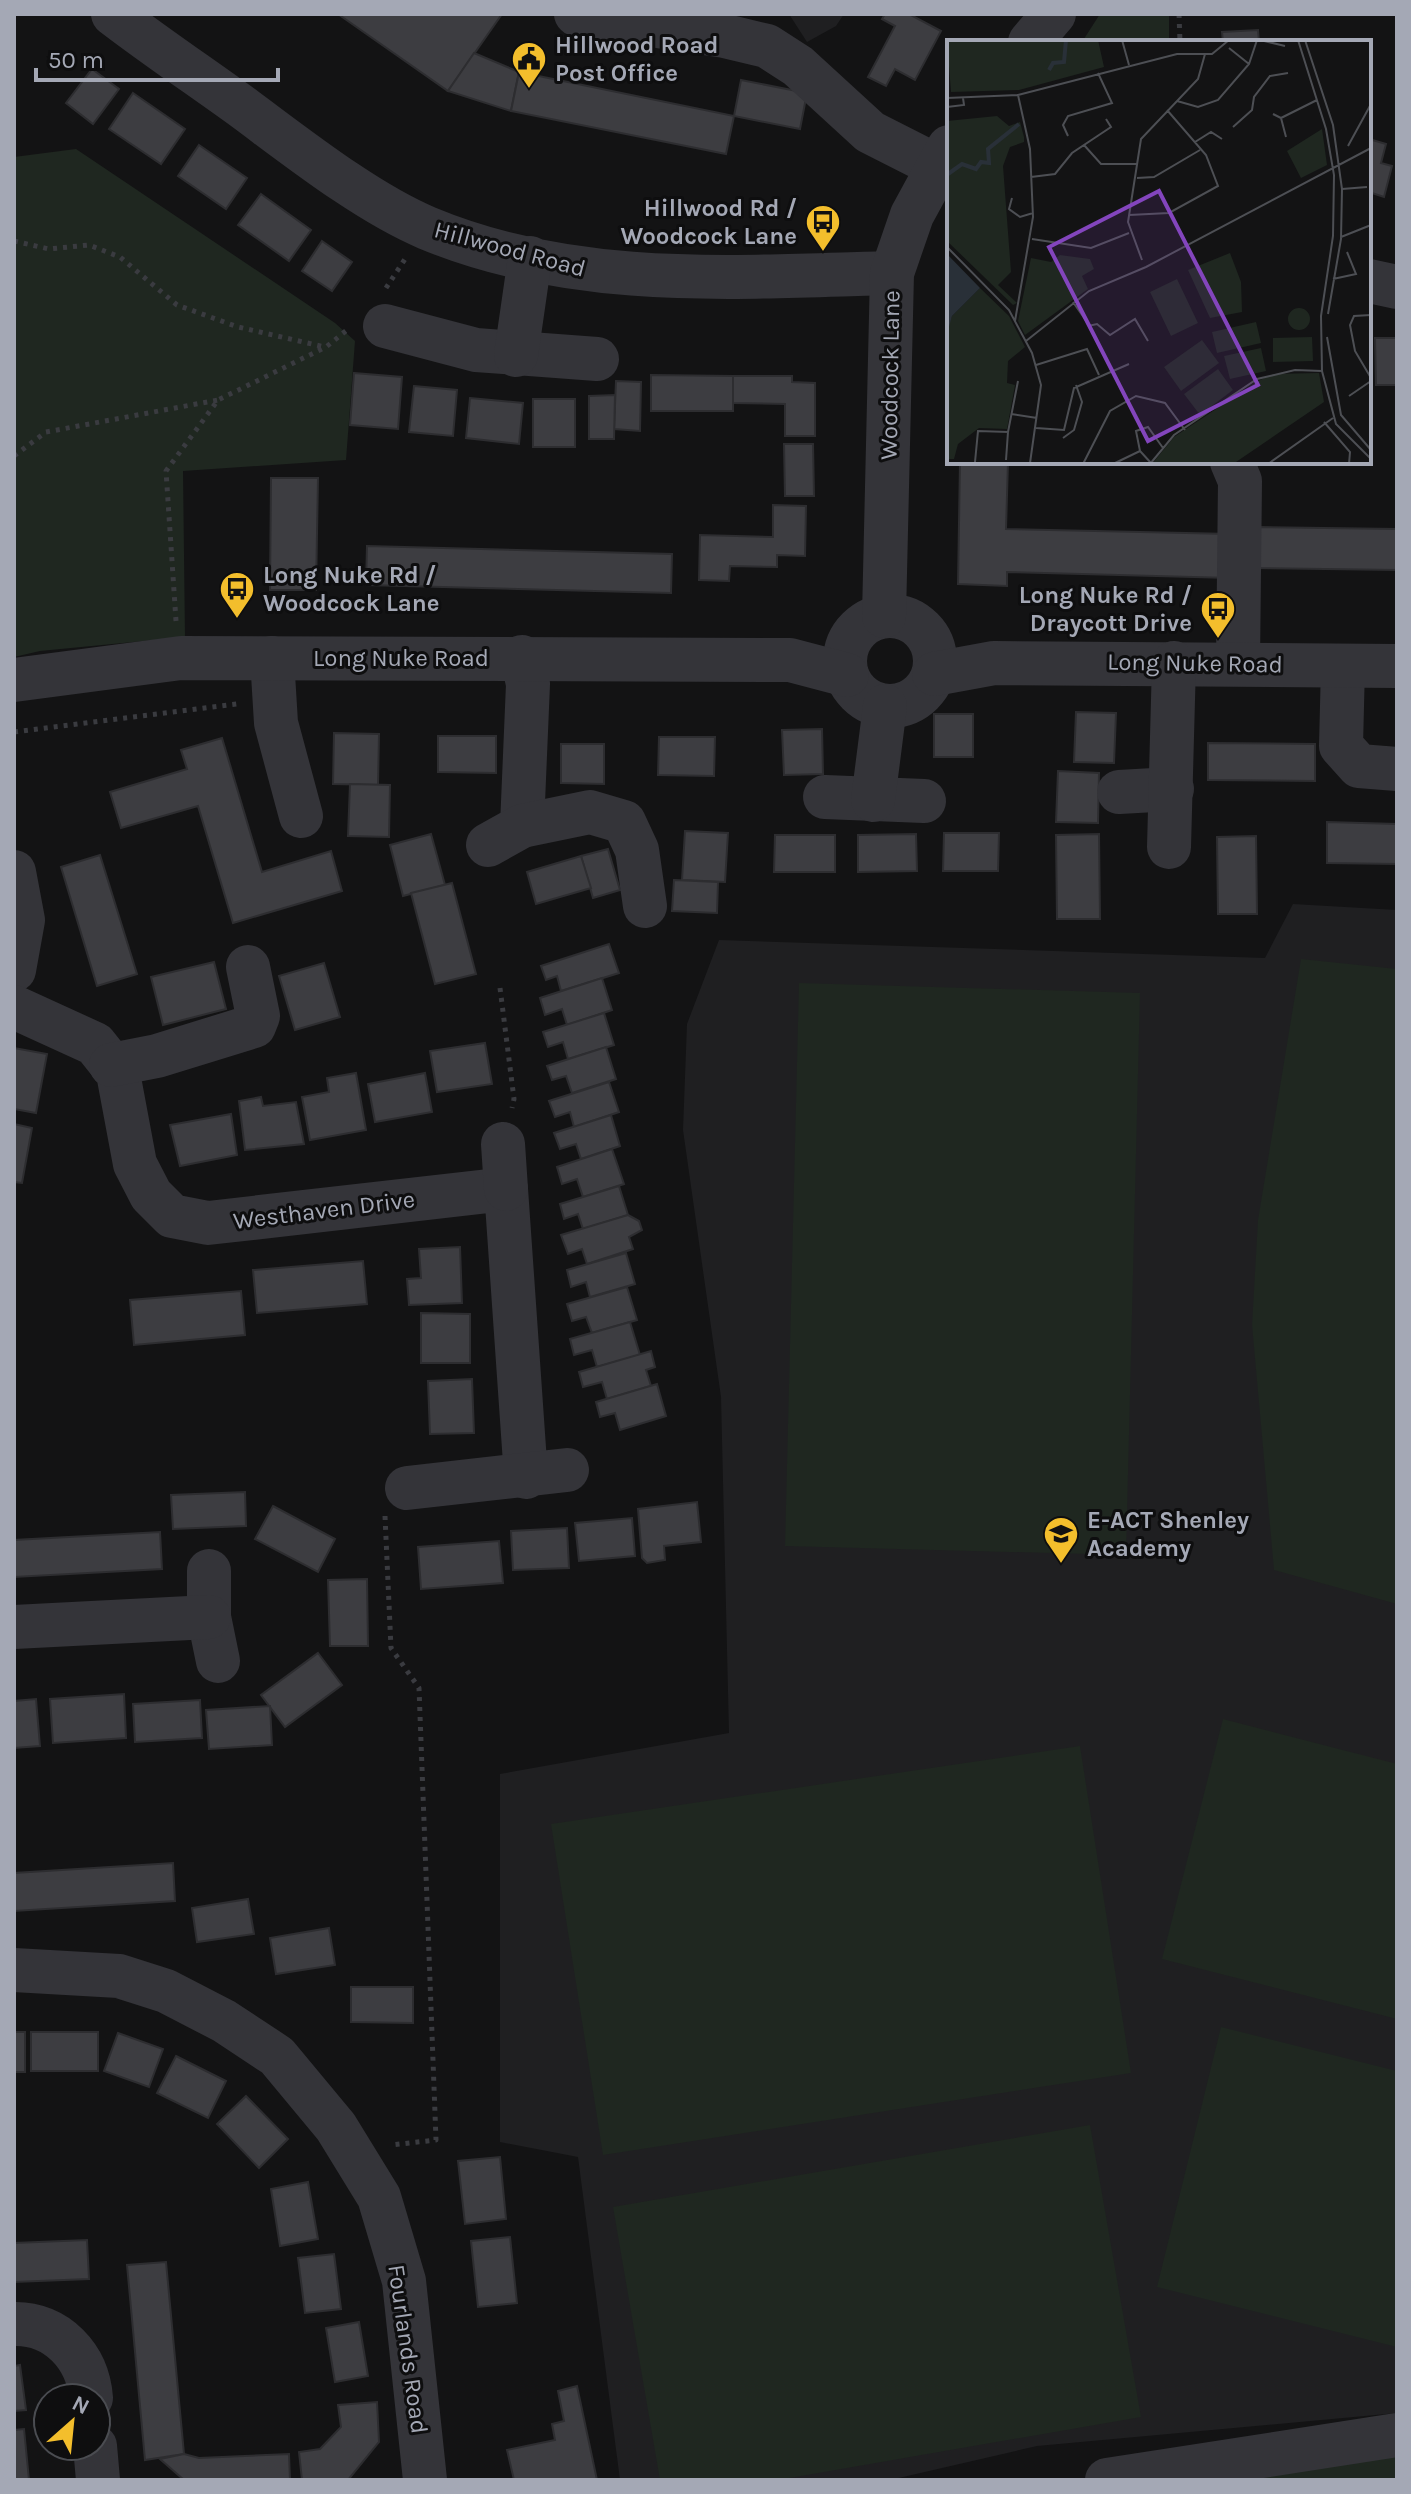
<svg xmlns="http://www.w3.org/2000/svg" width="1411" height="2494" font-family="Karla,sans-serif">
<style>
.built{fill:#1f1f21}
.green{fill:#1f2720}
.building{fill:#3d3d41;stroke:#2d2d30;stroke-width:2}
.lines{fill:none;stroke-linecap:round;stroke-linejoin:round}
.path{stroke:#3a3b40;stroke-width:5;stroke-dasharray:4 6;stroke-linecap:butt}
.minor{stroke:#343439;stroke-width:44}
.labels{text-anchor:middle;stroke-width:6;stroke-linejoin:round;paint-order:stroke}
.poi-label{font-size:24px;font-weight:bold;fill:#a4a8b5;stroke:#0e0e0f;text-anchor:start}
.street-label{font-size:24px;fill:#a4a8b5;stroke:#0e0e0f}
.inset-river{fill:none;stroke:#293038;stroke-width:4}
.inset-road{fill:none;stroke:#4d4f54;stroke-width:2}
.view{fill:#8345bd;fill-opacity:0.15;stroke:#8345bd;stroke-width:4}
.inset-edge{fill:none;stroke:#a4a8b5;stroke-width:4}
</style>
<rect width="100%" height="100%" fill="#131314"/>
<g class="built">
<polygon points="789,14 844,14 836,26 807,42"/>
<polygon points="1293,904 1397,910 1397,2413 1037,2446 890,2480 620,2480 578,2157 500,2142 500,1774 729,1733 721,1397 683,1130 687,1024 719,940 1265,958"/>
</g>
<g class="green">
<polygon points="1100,14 1169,14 1169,42 1082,42"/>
<polygon points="76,149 335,323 355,341 346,460 183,471 185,637 40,651 14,657 14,157"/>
<polygon points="1301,959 1397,969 1397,1604 1274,1570 1252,1325 1258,1220"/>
<polygon points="799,983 1140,993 1126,1555 785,1546"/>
<polygon points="1223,1719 1397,1764 1397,2019 1162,1959"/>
<polygon points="1080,1746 1131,2073 603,2155 551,1824"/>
<polygon points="1221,2027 1397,2071 1397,2347 1157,2287"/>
<polygon points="1090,2125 1141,2417 778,2480 660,2480 613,2207"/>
<polygon points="1397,2456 1397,2480 1234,2480"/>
</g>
<g class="building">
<polygon points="338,14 502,14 448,91"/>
<polygon points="885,14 909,14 941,31 915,80 895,69 886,86 868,77 895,26 882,19"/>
<polygon points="1258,30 1259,42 1223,42 1222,32"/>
<polygon points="474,53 519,72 511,111 448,91"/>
<polygon points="92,69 119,89 93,124 66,103"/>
<polygon points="519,72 734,116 726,154 511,111"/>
<polygon points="741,80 807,93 800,129 734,116"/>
<polygon points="133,93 185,129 161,164 109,129"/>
<polygon points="1369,139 1386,144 1381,163 1392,166 1384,197 1372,193 1369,203"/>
<polygon points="199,145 247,178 226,209 178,176"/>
<polygon points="261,194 311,230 289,261 238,225"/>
<polygon points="322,241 352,262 332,291 302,271"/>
<polygon points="1375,338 1397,338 1397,385 1376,385"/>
<polygon points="354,373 402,377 398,429 350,425"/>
<polygon points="651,375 733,376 733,411 651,411"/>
<polygon points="733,376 792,376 792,382 815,383 815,436 785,436 785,404 733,403"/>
<polygon points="616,381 641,382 640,431 614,429"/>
<polygon points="414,386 457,390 453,436 409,432"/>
<polygon points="615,395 614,439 589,439 589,396"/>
<polygon points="470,398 523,403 519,444 466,438"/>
<rect x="533" y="399" width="42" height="48"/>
<polygon points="784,444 813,444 814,496 785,496"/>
<polygon points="960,462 1008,462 1006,529 1231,534 1230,578 1007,572 1007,586 958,584"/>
<polygon points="271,478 318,478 316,590 270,590"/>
<polygon points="773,505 806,506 805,556 777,555 777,567 730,566 729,581 699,580 700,535 773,537"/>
<polygon points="1257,527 1397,529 1397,570 1256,568"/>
<polygon points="367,546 672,554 671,593 366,585"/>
<polygon points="1076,712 1116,713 1114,763 1074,762"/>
<rect x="934" y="714" width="39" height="43"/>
<polygon points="822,729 823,774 784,775 782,730"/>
<polygon points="334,733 379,734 378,785 333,784"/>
<polygon points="438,736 496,736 496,773 438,772"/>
<polygon points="659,737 715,737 714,776 658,775"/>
<polygon points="222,738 262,872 331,851 342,891 233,923 198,806 121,828 110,792 187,769 181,750"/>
<polygon points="1208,743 1315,744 1315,781 1208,780"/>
<polygon points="561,744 604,744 604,784 561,783"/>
<polygon points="1058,771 1099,773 1098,823 1056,822"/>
<polygon points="350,784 390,785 389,837 348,836"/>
<polygon points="1327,822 1397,824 1397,864 1327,863"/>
<polygon points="685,831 728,833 725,882 682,880"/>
<polygon points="944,833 999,833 998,871 943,871"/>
<polygon points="431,834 445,885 403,896 390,845"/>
<polygon points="916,834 917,871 858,872 858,835"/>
<polygon points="1099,834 1100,919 1057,919 1056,835"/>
<polygon points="775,835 835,835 835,872 774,872"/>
<polygon points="1256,836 1257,914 1218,914 1217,837"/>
<polygon points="608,849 620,890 593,898 581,856"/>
<polygon points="100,855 137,974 97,986 61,867"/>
<polygon points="581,856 591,888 536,904 527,872"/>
<polygon points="674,880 718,882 717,913 672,911"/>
<polygon points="452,883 476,974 435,984 411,893"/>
<polygon points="609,944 619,973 561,991 557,976 546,980 541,966"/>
<polygon points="214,962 226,1009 163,1025 151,977"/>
<polygon points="324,963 340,1017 295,1030 279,976"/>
<polygon points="602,978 612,1010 567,1025 562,1009 545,1015 540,998"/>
<polygon points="604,1013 614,1045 568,1059 563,1042 548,1047 543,1032"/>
<polygon points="485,1043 492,1084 437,1092 430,1051"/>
<polygon points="606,1047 616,1079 572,1093 566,1076 552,1080 547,1066"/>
<polygon points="14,1048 47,1054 36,1113 14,1109"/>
<polygon points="356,1073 366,1130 310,1140 302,1097 329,1092 327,1078"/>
<polygon points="425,1073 432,1112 375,1122 368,1084"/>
<polygon points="609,1082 619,1112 574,1127 570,1112 555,1117 549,1101"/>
<polygon points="261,1097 263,1106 296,1102 304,1144 245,1150 239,1101"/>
<polygon points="231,1114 237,1155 180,1166 170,1125"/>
<polygon points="611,1115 620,1146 581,1159 576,1144 560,1149 554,1133"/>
<polygon points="14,1124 32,1128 22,1183 14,1182"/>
<polygon points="612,1149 624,1184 583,1197 577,1179 562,1184 557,1167"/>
<polygon points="619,1186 628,1215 583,1229 578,1214 564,1219 560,1204"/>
<polygon points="628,1215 639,1221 642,1230 629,1237 633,1249 587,1264 582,1249 568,1254 561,1235"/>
<polygon points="460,1247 462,1303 409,1305 407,1279 421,1278 419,1249"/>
<polygon points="626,1253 635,1284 590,1297 586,1282 571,1287 567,1270"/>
<polygon points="363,1261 367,1304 257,1313 253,1270"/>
<polygon points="627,1287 637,1320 592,1333 586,1317 572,1321 567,1304"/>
<polygon points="241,1291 245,1335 134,1345 130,1300"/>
<polygon points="421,1313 470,1314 470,1363 421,1363"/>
<polygon points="630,1322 640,1355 597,1367 592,1350 574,1355 570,1339"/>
<polygon points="651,1351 655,1367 646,1370 651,1386 607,1399 602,1382 583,1387 579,1372"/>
<polygon points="472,1379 474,1433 430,1434 428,1381"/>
<polygon points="657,1384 666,1416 620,1430 615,1413 600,1417 596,1402"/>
<polygon points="245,1492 246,1526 173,1529 171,1495"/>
<polygon points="697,1502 701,1542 664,1546 665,1560 647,1563 642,1558 638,1509"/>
<polygon points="273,1506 335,1539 318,1572 255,1539"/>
<polygon points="632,1518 635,1556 579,1561 575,1523"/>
<polygon points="567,1528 569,1568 513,1570 511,1531"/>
<polygon points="160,1532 162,1569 14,1577 14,1540"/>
<polygon points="499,1541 503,1583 421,1589 418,1547"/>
<polygon points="367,1579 368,1646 330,1646 328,1580"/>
<polygon points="318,1653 342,1685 285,1727 261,1695"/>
<polygon points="124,1694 126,1738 53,1743 50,1699"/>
<polygon points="36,1699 40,1746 14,1748 14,1701"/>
<polygon points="200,1700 202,1738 135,1742 133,1704"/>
<polygon points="270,1706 272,1745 209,1749 206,1710"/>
<polygon points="173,1863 175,1901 14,1911 14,1873"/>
<polygon points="248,1899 254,1934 197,1942 192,1908"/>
<polygon points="329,1928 335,1965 276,1974 270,1938"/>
<polygon points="351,1987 413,1987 413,2023 351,2022"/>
<rect x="14" y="2032" width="11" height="40"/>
<rect x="31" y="2032" width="67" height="39"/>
<polygon points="118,2033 163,2049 149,2087 104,2071"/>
<polygon points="176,2056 226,2081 208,2118 157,2093"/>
<polygon points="246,2096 288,2139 259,2168 217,2124"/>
<polygon points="500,2157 506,2219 465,2224 458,2161"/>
<polygon points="308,2182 318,2239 280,2246 271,2189"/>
<polygon points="510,2237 517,2303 478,2307 471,2241"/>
<polygon points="87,2240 89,2279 14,2282 14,2243"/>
<polygon points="334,2254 341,2309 305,2313 298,2258"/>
<polygon points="166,2262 184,2454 145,2460 127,2265"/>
<polygon points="359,2322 368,2376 335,2382 326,2328"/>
<polygon points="20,2365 26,2410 14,2411 14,2366"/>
<polygon points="577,2386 597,2480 514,2480 507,2450 555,2440 552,2424 564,2421 558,2391"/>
<polygon points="377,2402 379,2442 348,2480 302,2480 299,2452 320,2449 341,2427 338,2405"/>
<polygon points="24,2429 29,2480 14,2480 14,2430"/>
<polygon points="184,2454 199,2458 289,2454 290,2480 184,2480 160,2459"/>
</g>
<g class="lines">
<g class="path">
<polyline points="1179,14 1180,42"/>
<polyline points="14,241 49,249 89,245 120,257 177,305 238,327 325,347"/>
<polyline points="386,288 405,259"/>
<polyline points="14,456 46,432 218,400"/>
<polyline points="176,621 166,471 218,400 326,347 347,330"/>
<polyline points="14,732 237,704"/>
<polyline points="500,988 514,1099 512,1108"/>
<polyline points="385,1516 391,1648 419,1688 436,2140 391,2145"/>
</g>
<g class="minor">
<path d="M113,14C156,47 201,77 245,109C299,149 366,202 427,228C576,290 736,277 892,273"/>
<polyline points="576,14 725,36 767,46 798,66 870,132 937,166"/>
<polyline points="1030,42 1054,14"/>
<polyline points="1369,281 1397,287"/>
<polyline points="385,326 476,350 597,359"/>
<polyline points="516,355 530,258"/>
<polyline points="1232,462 1240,481 1238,664"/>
<circle cx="890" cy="661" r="45"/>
<polyline points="884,616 892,273 912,215 949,147"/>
<polyline points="522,657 528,684 522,826"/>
<polyline points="272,658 276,723 301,816"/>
<polyline points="1343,666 1341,746 1359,766 1397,769"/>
<polyline points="934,674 994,663 1397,666"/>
<polyline points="14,680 181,658 790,660 847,675"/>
<polyline points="1119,792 1172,789"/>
<polyline points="825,797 924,801"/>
<polyline points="873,800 885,706"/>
<polyline points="488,845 522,826 590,812 624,822 637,850 645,906"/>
<polyline points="1169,847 1174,663"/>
<polyline points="14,872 23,920 14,970"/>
<polyline points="14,1007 95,1044 118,1073 135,1164 151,1195 172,1216 208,1223 506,1189 526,1477"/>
<polyline points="111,1065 157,1056 254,1026 258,1016 248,967"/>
<polyline points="503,1144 506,1189"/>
<polyline points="407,1488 567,1470"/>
<polyline points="209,1571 209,1617 218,1661"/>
<polyline points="14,1627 209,1617"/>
<polyline points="14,1970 119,1976 166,1991 224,2021 277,2056 336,2127 379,2197 404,2281 425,2480"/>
<path d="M14,2324C57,2323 88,2357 91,2398"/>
<polyline points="95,2446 98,2480"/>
<polyline points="1107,2480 1397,2435"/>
</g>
</g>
<defs>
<symbol id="civic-pin" viewBox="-11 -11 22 30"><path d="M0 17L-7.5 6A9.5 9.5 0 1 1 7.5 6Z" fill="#f3be2c" stroke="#0e0e0f"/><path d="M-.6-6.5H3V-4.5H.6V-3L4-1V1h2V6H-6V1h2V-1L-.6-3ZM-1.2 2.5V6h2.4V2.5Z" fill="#111"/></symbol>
<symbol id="bus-pin" viewBox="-11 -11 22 30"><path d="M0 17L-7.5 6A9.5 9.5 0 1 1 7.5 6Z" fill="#f3be2c" stroke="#0e0e0f"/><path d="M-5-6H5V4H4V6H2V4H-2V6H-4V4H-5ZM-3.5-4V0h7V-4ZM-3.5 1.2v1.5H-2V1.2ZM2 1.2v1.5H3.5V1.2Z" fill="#111"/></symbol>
<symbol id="school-pin" viewBox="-11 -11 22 30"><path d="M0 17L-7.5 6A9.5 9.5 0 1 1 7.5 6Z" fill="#f3be2c" stroke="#0e0e0f"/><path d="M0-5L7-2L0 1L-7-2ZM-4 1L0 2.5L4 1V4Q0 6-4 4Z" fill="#111"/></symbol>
</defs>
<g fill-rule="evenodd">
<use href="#civic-pin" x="509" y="39" width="40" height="54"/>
<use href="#bus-pin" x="803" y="202" width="40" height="54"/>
<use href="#bus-pin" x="217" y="569" width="40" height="54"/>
<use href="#bus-pin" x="1198" y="589" width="40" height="54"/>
<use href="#school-pin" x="1041" y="1514" width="40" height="54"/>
</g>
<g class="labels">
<g class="poi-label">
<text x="555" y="53">Hillwood Road<tspan x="555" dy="28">Post Office</tspan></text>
<text x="797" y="216" text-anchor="end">Hillwood Rd /<tspan x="797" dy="28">Woodcock Lane</tspan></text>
<text x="263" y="583">Long Nuke Rd /<tspan x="263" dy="28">Woodcock Lane</tspan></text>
<text x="1192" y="603" text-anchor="end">Long Nuke Rd /<tspan x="1192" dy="28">Draycott Drive</tspan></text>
<text x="1087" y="1528">E-ACT Shenley<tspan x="1087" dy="28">Academy</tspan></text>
</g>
<g class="street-label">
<text transform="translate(510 249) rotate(15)" y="8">Hillwood Road</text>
<text transform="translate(890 375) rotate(-89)" y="8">Woodcock Lane</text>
<text x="401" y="666">Long Nuke Road</text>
<text transform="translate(1195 663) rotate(1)" y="8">Long Nuke Road</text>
<text transform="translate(324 1210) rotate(-7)" y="8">Westhaven Drive</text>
<text transform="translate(408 2349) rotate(82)" y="8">Fourlands Road</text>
</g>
</g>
<g transform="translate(947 40)">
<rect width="424" height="424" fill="#131314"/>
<path d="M0,0H151L157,27L72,50L4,52ZM50,76L62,86L73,82L77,97V102L63,107L56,126L64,232L51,245L70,263L66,265L0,201V81ZM375,89L380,125L354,138L340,111ZM283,213L294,242L295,272L263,278L241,230ZM113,215L143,219L147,229L135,236L141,249L78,295L71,281L84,218L104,222ZM230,239L251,283L224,296L203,252ZM33,248L62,276L78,307L61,321L60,343L68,345L60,389L32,388L11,404L7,419H0V290L5,276ZM341 279a11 11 0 1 1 22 0a11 11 0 1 1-22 0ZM309,282L314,303L270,313L265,292ZM365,297L366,321L326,322V298ZM255,300L272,323L234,351L217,327ZM314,308L319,331L283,339L277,316ZM271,329L286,350L253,375L237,354ZM372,333L377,362L289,422L205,424L227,397L311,341L326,334Z" fill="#1f2720"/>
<path d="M0,214L33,248L5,276L0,294Z" fill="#293038"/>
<path class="inset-river" d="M102,30L106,23L117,22L119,0M1,134L15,124L29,129L34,122L42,123L41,109L72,84"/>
<path class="inset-road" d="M175,0L182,25M313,0L338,6M351,0L379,89L387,135L386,196L374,276L375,331L389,384L424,419M358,0L386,85L395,149L394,199L381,274M282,8L302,24M0,58L71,55L230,14H265L282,0M230,61L251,67L271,60L302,24L310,0M0,67L17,65L16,58M326,74L334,78L339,97M334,78L370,60M286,87L305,70L307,57L323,36L341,33M121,96L116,85L121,76L165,63L151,33M248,102L264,92L275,99M137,105L154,124H190M401,106L424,64M84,137L108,134L125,113L164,87L159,79M190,138L207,137L253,110M395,149L420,147M65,158L62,169L73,177L86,173M182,175L222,173L271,146L259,115L220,70M394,197L424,185M85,199L144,208L182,193M0,207L62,270L85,313L94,345L83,423M195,220L181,182L194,99L251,39L258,14M386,239L409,234L400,212M126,262L142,285M424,275L407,276L403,285L408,311L424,338M68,281L86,177L83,109L71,55M141,286L150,284L163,295L188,279L201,301M380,297L394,375L424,410M79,301L142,251L199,227L424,108M89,325L140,309L152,335M402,356L424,341M64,374L90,378M377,382L403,412L402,424M89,388L117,390L127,348L182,324M116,398L127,390L135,362L129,345M59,420L61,392M28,422L31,391L61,392L71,341M0,423H84M204,423L193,411L189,391L201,387L216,408M136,424L163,371L189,356L218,363L238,390M166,424L193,411M203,424L227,395L310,339L348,330L375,331M321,424L386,378"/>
<path class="view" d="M212,151L311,345L201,401L102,207Z"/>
<rect width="424" height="424" class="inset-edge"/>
</g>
<rect width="1411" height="2494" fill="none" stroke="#a4a8b5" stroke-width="32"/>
<g transform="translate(72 2422) rotate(27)"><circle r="38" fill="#0e0e0f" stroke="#4a4c51" stroke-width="2"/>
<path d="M0-6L14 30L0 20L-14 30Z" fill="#f3be2c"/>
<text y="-12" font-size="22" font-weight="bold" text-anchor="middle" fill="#a4a8b5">N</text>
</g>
<path d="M36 68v12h242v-12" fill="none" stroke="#a4a8b5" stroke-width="4"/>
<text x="48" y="68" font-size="24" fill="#a4a8b5" stroke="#0e0e0f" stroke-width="6" paint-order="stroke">50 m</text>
</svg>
